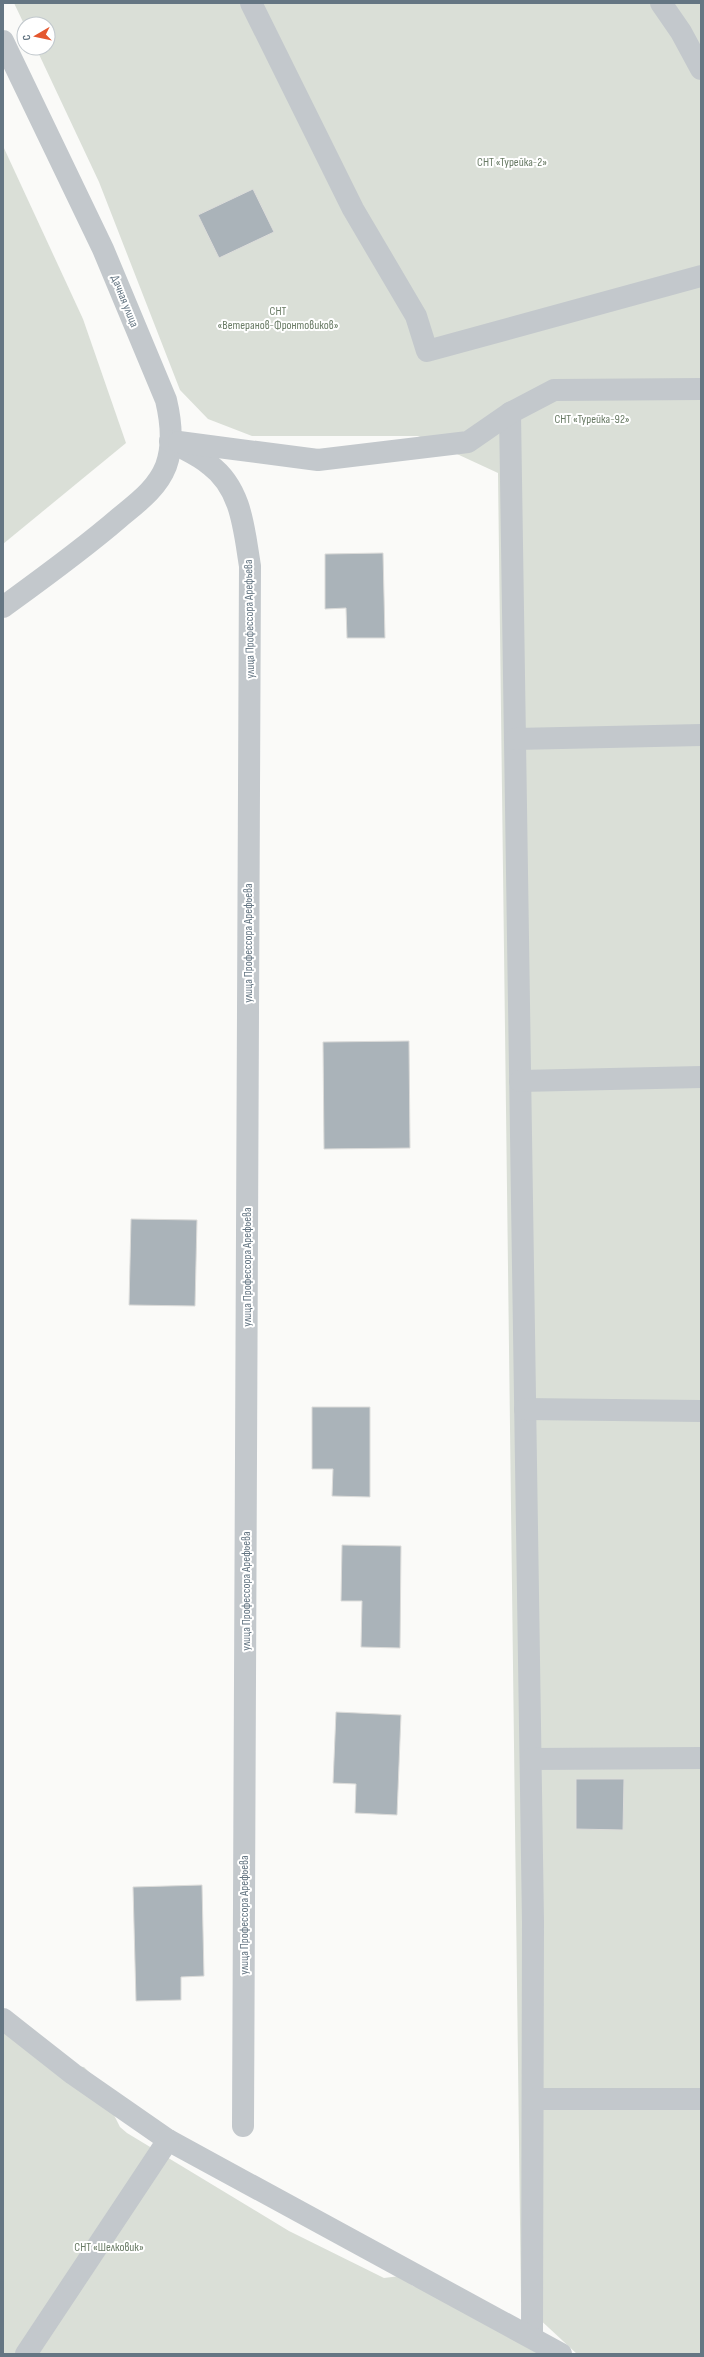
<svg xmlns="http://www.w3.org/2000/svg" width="704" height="2357" font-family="'Sofia Sans Condensed',sans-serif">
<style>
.green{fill:#dadfd7}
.building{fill:#aab3b9;stroke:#dcdcda}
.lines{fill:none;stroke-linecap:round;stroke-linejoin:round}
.minor{stroke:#c3c8cc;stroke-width:22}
.labels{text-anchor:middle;stroke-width:4;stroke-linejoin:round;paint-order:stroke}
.park-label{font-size:12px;fill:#687a64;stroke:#fff}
.street-label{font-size:12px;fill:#657683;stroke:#fff}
</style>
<rect width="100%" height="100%" fill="#fafaf8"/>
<g class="green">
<polygon points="14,3 701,3 701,2354 577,2354 521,2302 498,473 418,436 252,436 208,419 180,390 99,182 36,48 48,48 48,24 24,24"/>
<polygon points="3,146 83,319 126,443 3,544"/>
<polygon points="3,2028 45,2063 84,2067 96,2079 120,2127 127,2133 289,2231 384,2278 400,2276 413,2286 431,2291 562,2354 3,2354"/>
</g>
<g class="building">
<polygon points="253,189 274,232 219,258 198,215"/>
<polygon points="383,553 385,638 347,638 346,608 325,609 325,554"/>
<polygon points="409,1041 410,1148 324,1149 323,1042"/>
<polygon points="131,1219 197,1220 195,1306 129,1305"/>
<polygon points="312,1407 370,1407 370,1497 332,1496 333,1469 312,1469"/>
<polygon points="342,1545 401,1546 400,1648 361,1647 362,1601 341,1601"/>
<polygon points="336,1712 401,1715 397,1815 355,1813 356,1784 333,1783"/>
<polygon points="576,1779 624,1779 623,1830 576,1829"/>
<polygon points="202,1885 204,1976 181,1977 181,2000 136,2001 133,1887"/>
</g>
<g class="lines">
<g class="minor">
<polyline points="251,3 353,209 416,316 427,351 701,276"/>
<polyline points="661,3 681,32 701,69"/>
<path d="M3,41L103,249L166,400C171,421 174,444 166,466C157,489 137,503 119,518C82,550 43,578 3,607"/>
<polyline points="510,413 533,1922 532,2337"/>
<path d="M170,441C183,449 199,455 210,465C242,489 244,530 250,566L243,2126"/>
<polyline points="179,442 318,460 468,442 510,413 554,390 701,389"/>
<polyline points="515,739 701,735"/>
<polyline points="520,1081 701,1077"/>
<polyline points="525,1409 701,1411"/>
<polyline points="531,1759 701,1758"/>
<polyline points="3,2019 73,2074 168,2140 561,2354"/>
<polyline points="533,2099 701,2099"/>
<polyline points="26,2354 168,2140"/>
</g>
</g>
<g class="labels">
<g class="park-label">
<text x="512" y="166">СНТ «Турейка-2»</text>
<text x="278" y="315">СНТ<tspan x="278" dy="14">«Ветеранов-Фронтовиков»</tspan></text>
<text x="592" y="423">СНТ «Турейка-92»</text>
<text x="109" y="2251">СНТ «Шелковик»</text>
</g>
<g class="street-label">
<text transform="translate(125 301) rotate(68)" y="4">Дачная улица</text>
<text transform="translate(249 619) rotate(-91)" y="4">улица Профессора Арефьева</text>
<text transform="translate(248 943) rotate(-90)" y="4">улица Профессора Арефьева</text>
<text transform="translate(247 1267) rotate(-90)" y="4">улица Профессора Арефьева</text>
<text transform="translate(246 1591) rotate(-90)" y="4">улица Профессора Арефьева</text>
<text transform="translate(244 1915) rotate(-90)" y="4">улица Профессора Арефьева</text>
</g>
</g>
<rect width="704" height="2357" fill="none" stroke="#657683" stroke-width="8"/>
<g transform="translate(36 36) rotate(261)"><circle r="19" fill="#ffffff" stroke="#c1c8cd"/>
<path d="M0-3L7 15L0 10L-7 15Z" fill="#e4572e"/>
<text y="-6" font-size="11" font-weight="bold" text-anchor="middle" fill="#657683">С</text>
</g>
</svg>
